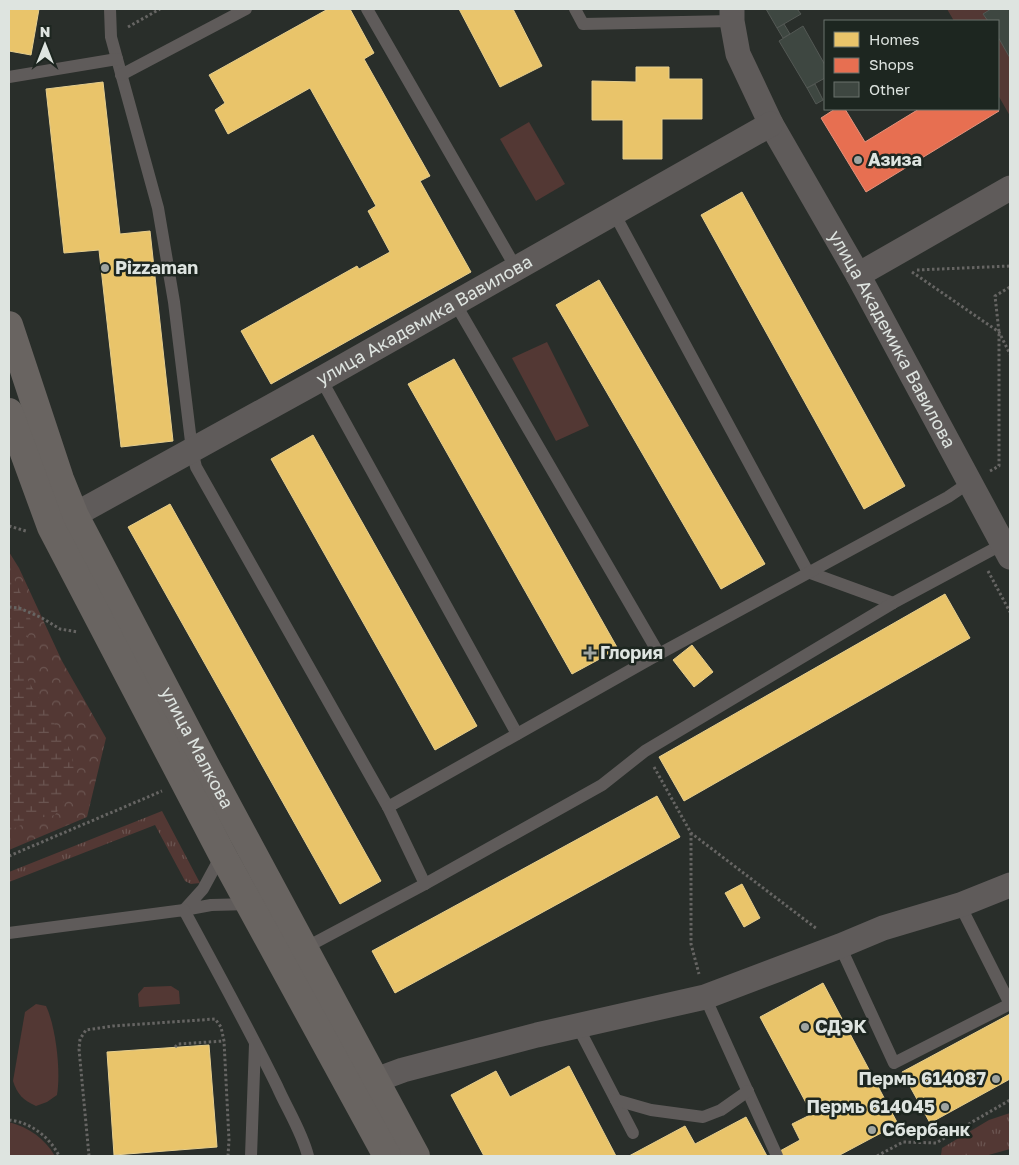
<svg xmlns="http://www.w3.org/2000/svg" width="1019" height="1165" font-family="'Golos Text',sans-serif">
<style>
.grass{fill:url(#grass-tufts)}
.forest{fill:url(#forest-crowns)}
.wetland{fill:url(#wetland-marsh)}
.park{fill:#533834}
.homes{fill:#e9c46a;stroke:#e6ce8d}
.shops{fill:#e76f51;stroke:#e4927c}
.building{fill:#3e4741;stroke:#535854}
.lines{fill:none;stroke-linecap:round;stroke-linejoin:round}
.path{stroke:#666563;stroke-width:3;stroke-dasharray:2.5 2.5;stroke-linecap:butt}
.lane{stroke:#5f5b5a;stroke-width:12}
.street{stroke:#5f5b5a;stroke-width:25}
.primary{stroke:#696461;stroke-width:28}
.poi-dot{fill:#9fa4a0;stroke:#1d2620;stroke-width:2}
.labels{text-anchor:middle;stroke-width:5;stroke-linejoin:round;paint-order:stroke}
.poi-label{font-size:18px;font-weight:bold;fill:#dee4e0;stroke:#1d2620;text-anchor:start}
.street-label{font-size:18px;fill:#dee4e0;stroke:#1d2620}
</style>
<defs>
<pattern id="grass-tufts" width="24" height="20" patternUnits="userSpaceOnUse" patternTransform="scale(1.25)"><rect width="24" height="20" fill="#533834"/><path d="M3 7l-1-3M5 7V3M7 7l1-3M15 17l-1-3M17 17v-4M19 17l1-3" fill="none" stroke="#6b5551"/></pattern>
<pattern id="forest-crowns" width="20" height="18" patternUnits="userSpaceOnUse" patternTransform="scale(1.25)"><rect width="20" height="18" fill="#533834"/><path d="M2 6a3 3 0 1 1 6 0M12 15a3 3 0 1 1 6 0" fill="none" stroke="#6b5551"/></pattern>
<pattern id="wetland-marsh" width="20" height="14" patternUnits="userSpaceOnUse" patternTransform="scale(1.25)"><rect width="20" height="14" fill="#533834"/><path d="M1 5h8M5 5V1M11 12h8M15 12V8" fill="none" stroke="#6b5551"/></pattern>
</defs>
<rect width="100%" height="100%" fill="#292e2a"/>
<g class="grass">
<polygon points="162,811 200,883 191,884 185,881 155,825 9,882 9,872"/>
<polygon points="1010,1113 1010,1149 985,1156 941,1155 942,1148 989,1120"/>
</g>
<polygon class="forest" points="9,552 19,568 62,661 106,738 87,817 9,850"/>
<polygon class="wetland" points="9,568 24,600 32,624 24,647 24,674 71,751 76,783 55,815 33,819 9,831"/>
<g class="park">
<polygon points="947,9 1010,9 1010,116 998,95 998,21 954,21"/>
<polygon points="529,122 565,184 536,201 500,139"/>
<polygon points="547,342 589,426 556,441 512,358"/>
<polygon points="171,986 179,991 180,1004 139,1007 138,994 144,987"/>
<path d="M36,1004L46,1006C56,1027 61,1072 57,1095L47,1102L36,1106C23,1100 17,1094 13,1081L25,1012Z"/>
<path d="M9,1122C30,1128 44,1138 55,1156H9Z"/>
</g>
<g class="homes">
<polygon points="9,9 39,9 31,55 9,51"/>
<polygon points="328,9 350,9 374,53 364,59 430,176 420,181 471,272 271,384 241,331 357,266 359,269 390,252 368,211 376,206 310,88 228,134 215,110 225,103 209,75"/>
<polygon points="459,9 513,9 542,66 500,87"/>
<polygon points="636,67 669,67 669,79 702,79 702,119 662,119 662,159 623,159 623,120 592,120 592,81 636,82"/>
<polygon points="103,82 120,234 150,231 173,441 121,447 99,250 64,253 46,89"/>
<polygon points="742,192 905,486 864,509 701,215"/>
<polygon points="599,280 765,564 721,589 556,305"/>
<polygon points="454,359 618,649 572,674 408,384"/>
<polygon points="313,435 477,726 435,750 271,459"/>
<polygon points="170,504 381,881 340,904 128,527"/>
<polygon points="945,594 970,638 684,801 659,757"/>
<polygon points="692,645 713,672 694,687 673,660"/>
<polygon points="657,796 680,837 395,993 372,951"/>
<polygon points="742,884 760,918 744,927 725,893"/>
<polygon points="823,983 898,1124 838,1156 783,1156 780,1151 800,1140 792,1124 812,1114 760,1017"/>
<polygon points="1010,1014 1010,1079 930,1123 902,1072"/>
<polygon points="209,1045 217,1147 114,1155 107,1052"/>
<polygon points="569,1066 616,1156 484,1156 451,1095 496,1071 510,1097"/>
<polygon points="746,1117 767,1156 629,1156 685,1126 695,1144"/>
</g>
<polygon class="shops" points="835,109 845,109 865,142 919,109 997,109 999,111 866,192 821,118"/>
<g class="building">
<polygon points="766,9 797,9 801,14 777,28"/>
<polygon points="991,9 1010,9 1010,58 998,37 998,21 988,21 983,14"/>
<polygon points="784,24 790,34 783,38 777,28"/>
<polygon points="803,26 825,65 825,78 807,88 779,41"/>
<polygon points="815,84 823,100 816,104 807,88"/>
</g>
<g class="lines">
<g class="path">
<polyline points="128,27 160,9"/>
<polyline points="917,270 1010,266"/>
<polyline points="912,272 999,332 1010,354"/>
<polyline points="990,471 999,466 999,332 995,296 1010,287"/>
<polyline points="9,526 26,531"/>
<polyline points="988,571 1010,612"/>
<polyline points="9,607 19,608 42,618 60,629 78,632"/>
<polyline points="654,767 691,833 817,929"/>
<polyline points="691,833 691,944 699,974"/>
<polyline points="9,856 162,791"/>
<polyline points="175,1047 178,1044 224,1041"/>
<path d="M9,1120C30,1122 50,1137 59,1156"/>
<polyline points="89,1156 79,1049 80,1039 86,1030 113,1026 215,1019 221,1027 224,1041 229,1140 228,1156"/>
<polyline points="877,1156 903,1142 936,1143 1010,1100"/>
</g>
<g class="lane">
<polyline points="110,9 111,37 158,208 174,302 192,450 196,467 388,807 425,884"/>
<polyline points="367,9 516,268"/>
<polyline points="575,9 583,24 732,21"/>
<polyline points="121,75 246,9"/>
<polyline points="9,77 117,59"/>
<polyline points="614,213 808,572 893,603"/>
<polyline points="455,303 659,654"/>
<polyline points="321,379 517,734"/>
<polyline points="388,807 659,654 948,497 970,482"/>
<polyline points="222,854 203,889 184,910 211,905 250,904"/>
<path d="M9,933L184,910C216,969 248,1027 277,1086C287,1109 302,1132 308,1156"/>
<polyline points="840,946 894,1063 1010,1004 960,905"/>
<polyline points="303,949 425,884 602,785 645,751 893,603 1003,544"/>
<polyline points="705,997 777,1156"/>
<polyline points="577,1025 633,1133"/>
<polyline points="616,1100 651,1110 703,1117 721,1110 748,1091"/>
<polyline points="251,1156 255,1044"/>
</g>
<g class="street">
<path id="s1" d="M732,9V21L738,54L771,124L858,275L1010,557"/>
<polyline points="858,275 1010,188"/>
<path id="s2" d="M58,524L321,379L771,124"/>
<polyline points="376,1080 403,1070 537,1035 705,997 840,946 883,928 960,905 1010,885"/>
</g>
<g class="primary">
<path id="s3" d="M9,325L60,479L75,516L205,764L416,1156"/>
<polyline points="9,412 51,527 222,854 387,1156"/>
</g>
</g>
<g class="poi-dot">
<circle cx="858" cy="160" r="5"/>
<circle cx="105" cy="268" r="5"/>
<path d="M587.5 645.5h5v5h5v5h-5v5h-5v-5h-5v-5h5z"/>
<circle cx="805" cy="1027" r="5"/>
<circle cx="996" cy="1079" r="5"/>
<circle cx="945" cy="1107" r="5"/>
<circle cx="872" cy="1130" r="5"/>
</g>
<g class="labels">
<g class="poi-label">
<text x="868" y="166">Азиза</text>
<text x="115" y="274">Pizzaman</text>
<text x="600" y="659">Глория</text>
<text x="815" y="1033">СДЭК</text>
<text x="986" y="1085" text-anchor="end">Пермь 614087</text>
<text x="935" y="1113" text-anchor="end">Пермь 614045</text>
<text x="882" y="1136">Сбербанк</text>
</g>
<g class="street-label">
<text dy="6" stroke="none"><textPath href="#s2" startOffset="419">улица Академика Вавилова</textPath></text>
<text dy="6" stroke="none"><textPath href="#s1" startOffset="370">улица Академика Вавилова</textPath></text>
<text dy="6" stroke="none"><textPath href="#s3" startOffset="464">улица Малкова</textPath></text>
</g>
</g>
<rect width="1019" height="1165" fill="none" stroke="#dee4e0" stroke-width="20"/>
<rect x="824" y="20" width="175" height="90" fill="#1d2620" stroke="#6a726d"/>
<rect x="834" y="32" width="25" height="15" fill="#e9c46a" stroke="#6a726d"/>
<text x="869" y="45" font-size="15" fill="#dee4e0">Homes</text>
<rect x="834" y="58" width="25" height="15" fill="#e76f51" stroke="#6a726d"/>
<text x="869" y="70" font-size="15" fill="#dee4e0">Shops</text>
<rect x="834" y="82" width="25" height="15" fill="#3e4741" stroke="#6a726d"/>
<text x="869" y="95" font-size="15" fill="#dee4e0">Other</text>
<g transform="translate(45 45)" stroke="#1d2620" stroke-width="4" paint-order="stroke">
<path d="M0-4L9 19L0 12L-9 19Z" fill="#dee4e0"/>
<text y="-8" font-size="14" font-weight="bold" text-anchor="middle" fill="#dee4e0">N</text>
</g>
</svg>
